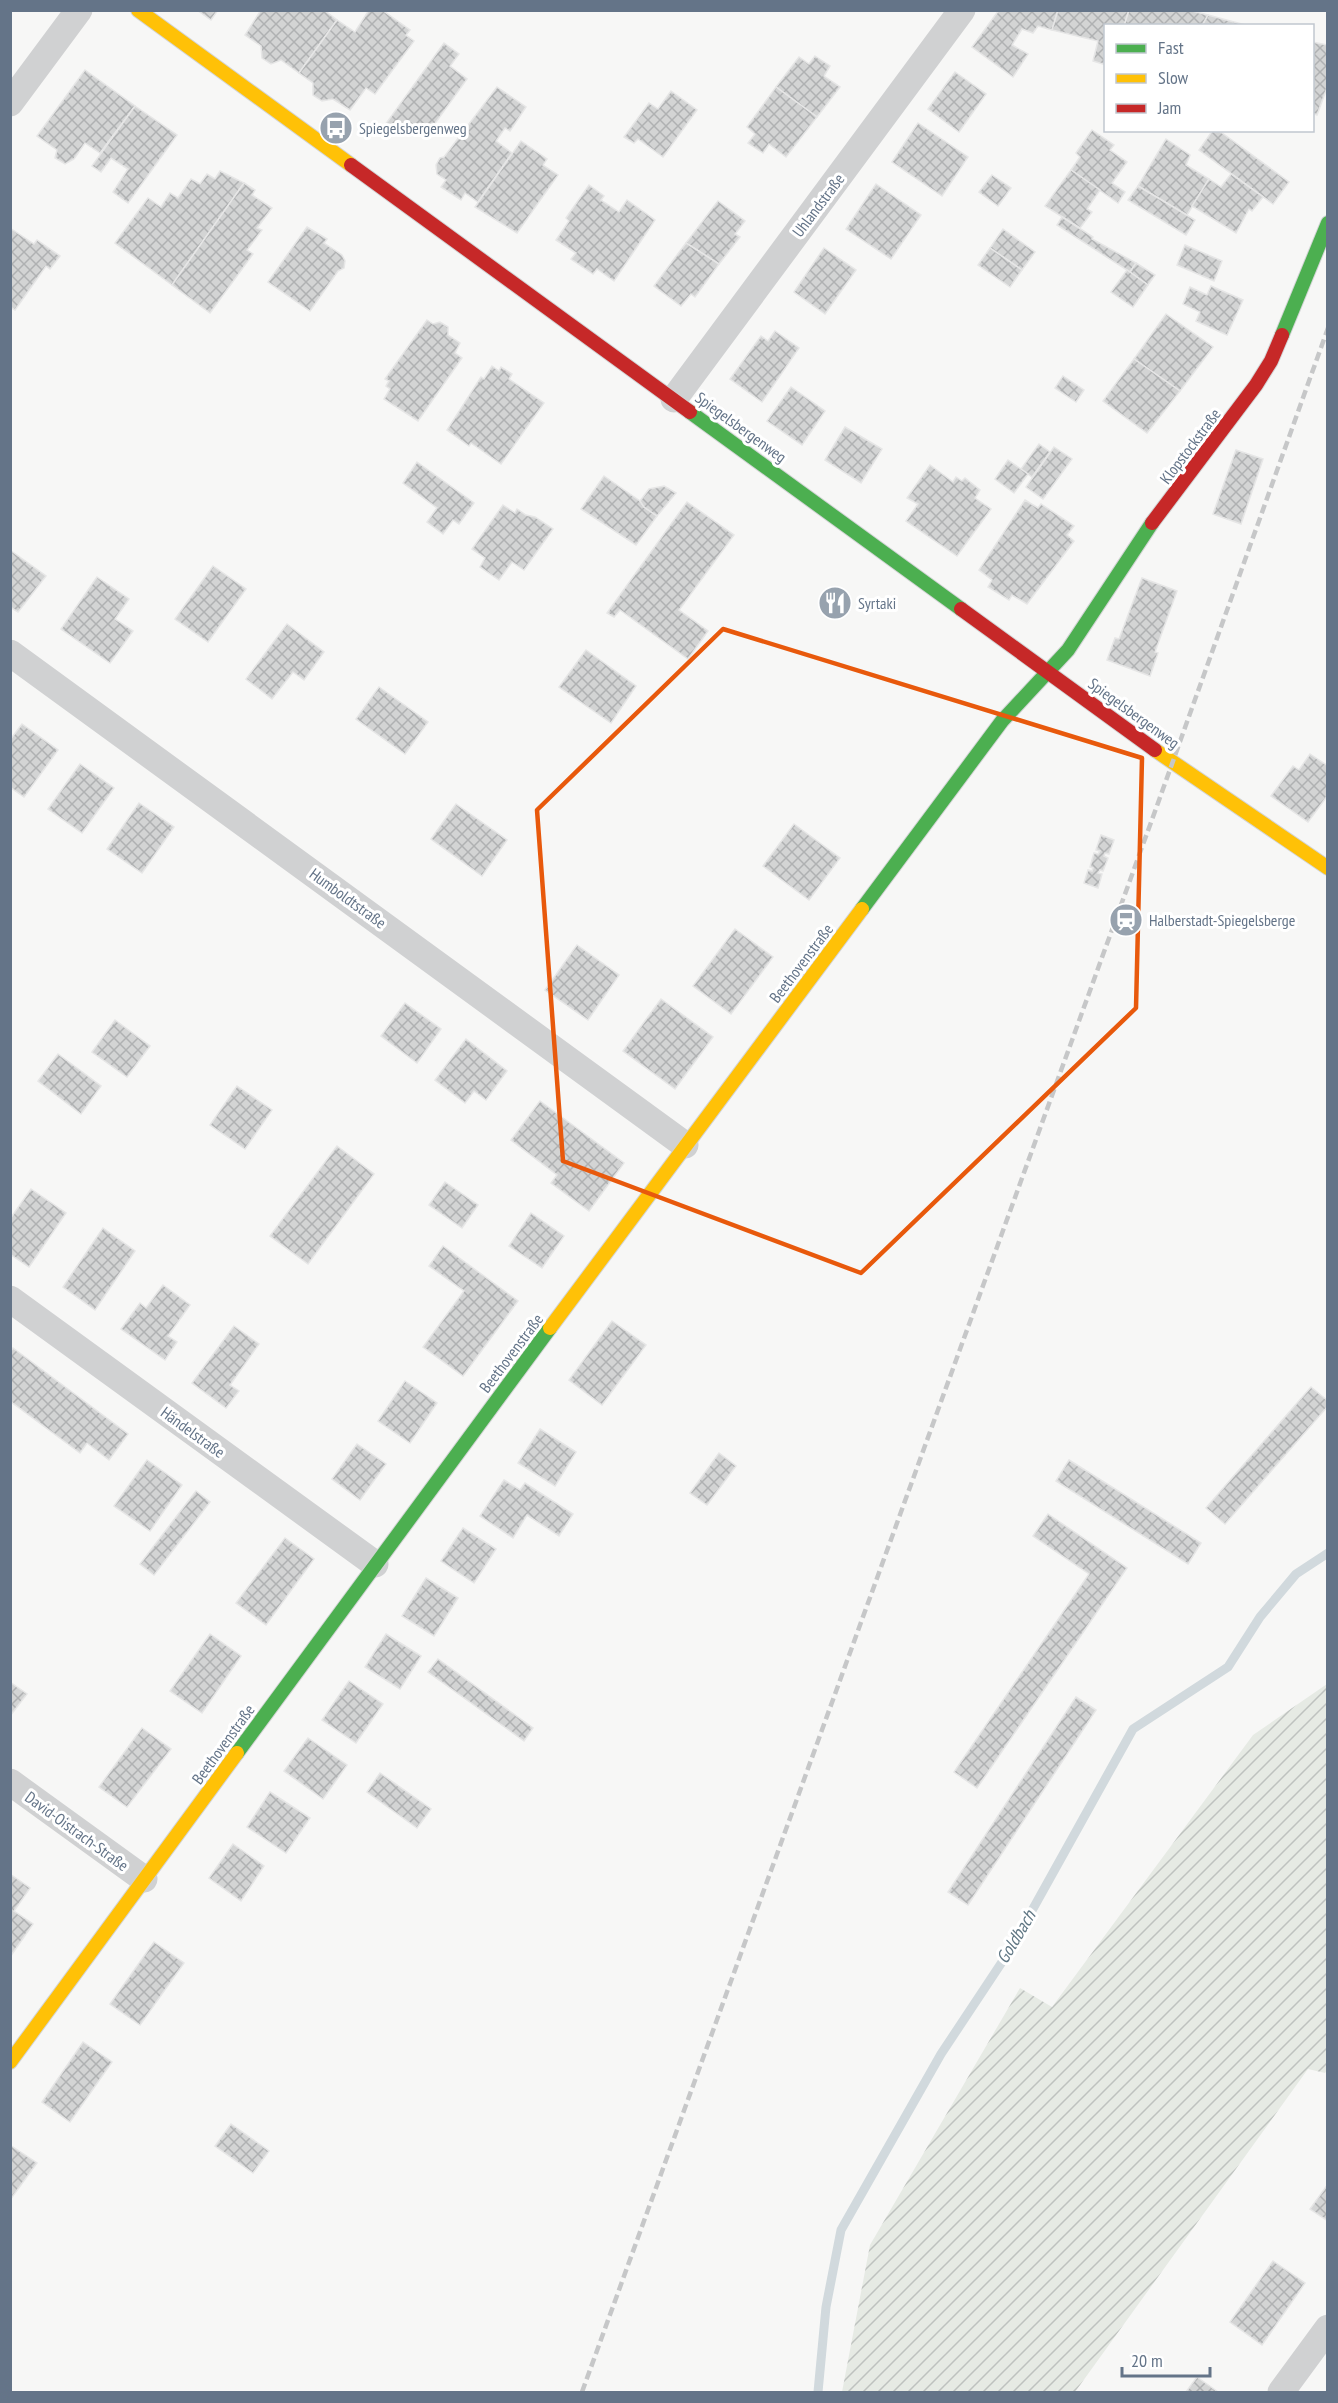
<svg xmlns="http://www.w3.org/2000/svg" width="1338" height="2403" font-family="'PT Sans Narrow',sans-serif">
<style>
.garden{fill:url(#garden-furrows)}
.lines{fill:none;stroke-linecap:round;stroke-linejoin:round}
.stream{stroke:#d1d9dd;stroke-width:9}
.building{fill:url(#building-cross-hatch);stroke:#e6e6e6;stroke-width:1.5}
.fast-casing{stroke:#d3d5d6;stroke-width:16}
.slow-casing{stroke:#d3d5d6;stroke-width:16}
.jam-casing{stroke:#d3d5d6;stroke-width:16}
.street{stroke:#d0d1d2;stroke-width:27}
.fast{stroke:#4caf50;stroke-width:14}
.slow{stroke:#ffc107;stroke-width:14}
.jam{stroke:#c62828;stroke-width:14}
.rail{stroke:#c6c7c8;stroke-width:4.5;stroke-dasharray:9 4.5;stroke-linecap:butt}
.marked{fill:none;stroke:#e8590c;stroke-width:4.5;stroke-linejoin:round}
.labels{text-anchor:middle;stroke-width:6;stroke-linejoin:round;paint-order:stroke}
.poi-label{font-size:16px;fill:#647488;stroke:#fff;text-anchor:start}
.street-label{font-size:16px;fill:#647488;stroke:#fff}
.water-label{font-size:18px;font-style:italic;fill:#607784;stroke:#fff}
</style>
<defs>
<pattern id="garden-furrows" width="10" height="10" patternUnits="userSpaceOnUse" patternTransform="scale(1.5)"><rect width="10" height="10" fill="#e6eae4"/><path d="M-1 1l2-2M0 10L10 0M9 11l2-2" fill="none" stroke="#bec2bf"/></pattern>
<pattern id="building-cross-hatch" width="8" height="8" patternUnits="userSpaceOnUse" patternTransform="scale(1.5)"><rect width="8" height="8" fill="#d3d4d4"/><path d="M0 0l8 8M0 8l8-8" fill="none" stroke="#afb1b2"/></pattern>
</defs>
<rect width="100%" height="100%" fill="#f7f7f6"/>
<polygon class="garden" points="1327,1684 1327,2070 1325,2073 1308,2069 1075,2392 842,2392 870,2245 1020,1988 1052,2007 1253,1735"/>
<g class="lines">
<polyline class="stream" points="818,2392 826,2307 841,2230 941,2054 1010,1950 1133,1729 1228,1667 1260,1617 1296,1574 1328,1553"/>
</g>
<g class="building">
<polygon points="197,10 218,10 211,20"/>
<polygon points="261,10 324,10 337,20 299,73 281,60 271,64 262,58 261,46 245,35"/>
<polygon points="369,10 382,10 410,30 406,35 414,41 375,94 366,88 350,110 333,99 322,101 313,95 313,83 299,73 337,20 355,32"/>
<polygon points="999,10 1058,10 1052,30 1038,26 1033,33 1022,29 1012,45 1028,54 1013,77 972,47"/>
<polygon points="1058,10 1129,10 1124,26 1106,26 1106,65 1093,61 1098,41 1052,30"/>
<polygon points="1129,10 1188,10 1208,15 1202,26 1124,26"/>
<polygon points="1208,15 1249,26 1202,26"/>
<polygon points="1312,42 1328,45 1328,85 1317,115 1312,113"/>
<polygon points="444,43 459,54 450,66 467,79 426,136 407,123 399,135 385,125"/>
<polygon points="815,56 830,66 824,76 840,87 817,117 776,87 799,57 809,64"/>
<polygon points="85,70 135,106 100,153 85,143 74,159 65,164 55,158 57,150 37,136"/>
<polygon points="955,72 986,94 959,132 928,109"/>
<polygon points="497,87 526,107 510,131 505,128 496,141 512,153 478,202 465,193 461,200 441,187 446,180 437,174 436,165 440,158 444,157"/>
<polygon points="776,87 817,117 786,157 769,144 763,153 748,143 755,134 747,127"/>
<polygon points="671,91 697,110 663,157 638,139 634,143 624,137 649,103 658,109"/>
<polygon points="135,106 177,135 128,203 113,192 128,169 111,158 101,172 92,166"/>
<polygon points="918,123 968,157 942,196 892,162"/>
<polygon points="1092,130 1114,145 1110,150 1127,162 1112,183 1125,192 1118,203 1071,170 1080,157 1076,153"/>
<polygon points="1213,130 1218,130 1289,182 1273,204 1199,150"/>
<polygon points="1166,139 1190,155 1186,165 1209,179 1187,215 1138,186"/>
<polygon points="521,141 547,159 543,165 558,175 517,233 475,207"/>
<polygon points="1071,170 1100,190 1087,209 1092,212 1080,228 1045,206"/>
<polygon points="220,171 244,183 172,285 115,243 148,198 161,207 170,193 178,198 191,179 200,184 207,174 215,179"/>
<polygon points="1231,174 1263,197 1252,211 1249,209 1236,233 1192,206 1209,179 1221,187"/>
<polygon points="992,175 1011,188 998,206 979,192"/>
<polygon points="244,183 255,190 252,195 272,208 257,228 262,230 247,250 253,254 210,313 172,285"/>
<polygon points="876,184 921,215 891,259 846,229"/>
<polygon points="589,185 604,196 601,200 619,212 627,200 655,220 614,281 597,269 593,274 571,259 576,253 556,240 569,221 566,218"/>
<polygon points="1138,186 1195,220 1186,235 1128,200"/>
<polygon points="718,201 745,221 735,234 740,237 719,264 686,243"/>
<polygon points="1062,217 1093,237 1092,239 1136,263 1130,272 1057,225"/>
<polygon points="307,227 327,239 324,243 342,255 345,261 344,268 338,271 310,311 268,282"/>
<polygon points="10,228 34,244 37,240 60,256 50,269 46,266 15,310 10,307"/>
<polygon points="1003,229 1035,252 1022,270 990,248"/>
<polygon points="686,243 719,264 695,297 691,294 681,306 654,286"/>
<polygon points="1185,245 1222,261 1214,281 1177,265"/>
<polygon points="824,248 856,270 825,314 794,292"/>
<polygon points="990,248 1022,270 1010,287 978,265"/>
<polygon points="1136,263 1155,275 1148,285 1130,272"/>
<polygon points="1127,270 1148,285 1133,307 1111,292"/>
<polygon points="1211,286 1243,300 1227,335 1196,321 1200,312 1183,304 1190,287 1207,295"/>
<polygon points="1166,314 1213,347 1180,391 1134,359"/>
<polygon points="427,320 433,324 440,322 448,327 448,335 460,343 455,353 462,358 418,421 384,399 390,389 386,386 389,381 385,379"/>
<polygon points="775,331 799,348 762,402 730,379 761,336 768,341"/>
<polygon points="1134,359 1180,391 1147,433 1103,401"/>
<polygon points="492,366 499,371 501,367 512,374 509,379 544,403 501,464 471,443 469,446 447,430 481,377 484,379"/>
<polygon points="1063,376 1084,390 1076,402 1055,388"/>
<polygon points="791,387 825,411 802,445 767,421"/>
<polygon points="845,427 882,449 861,483 825,460"/>
<polygon points="1039,444 1050,452 1032,477 1021,469"/>
<polygon points="1054,447 1072,459 1043,499 1026,487"/>
<polygon points="1236,450 1263,459 1241,524 1213,514"/>
<polygon points="1008,460 1028,474 1014,493 995,479"/>
<polygon points="417,462 474,503 459,524 453,520 443,534 427,522 437,508 403,483"/>
<polygon points="930,465 953,482 956,477 962,481 965,478 980,490 975,498 991,509 957,556 906,521 918,504 907,498"/>
<polygon points="604,476 640,501 644,507 657,516 636,545 581,509"/>
<polygon points="664,486 676,493 657,516 644,507 640,501 649,489"/>
<polygon points="1025,500 1038,508 1041,504 1074,526 1067,535 1074,541 1027,604 1012,595 1009,600 988,587 992,580 979,570"/>
<polygon points="687,502 734,535 679,610 708,631 688,659 620,610 614,617 607,613"/>
<polygon points="503,505 515,513 517,509 526,515 535,517 553,529 524,570 512,562 499,580 480,567 485,558 472,549"/>
<polygon points="10,550 46,576 18,612 10,607"/>
<polygon points="213,566 246,589 208,642 175,619"/>
<polygon points="97,577 129,599 115,619 133,631 110,663 61,629"/>
<polygon points="1142,578 1177,591 1155,652 1158,653 1150,676 1107,660 1115,638 1119,639"/>
<polygon points="287,624 324,652 304,680 293,672 272,699 246,679"/>
<polygon points="586,650 636,686 611,723 559,687"/>
<polygon points="379,687 428,722 405,754 356,719"/>
<polygon points="22,724 58,750 24,797 10,787 10,740"/>
<polygon points="1310,754 1328,766 1328,795 1308,822 1271,796 1293,766 1299,770"/>
<polygon points="80,764 114,788 82,833 48,809"/>
<polygon points="139,803 174,827 142,873 107,849"/>
<polygon points="456,804 507,840 482,876 431,839"/>
<polygon points="794,824 840,858 809,900 763,866"/>
<polygon points="1101,835 1114,840 1109,854 1105,853 1104,856 1108,858 1103,871 1100,870 1098,873 1102,874 1098,888 1084,883 1088,870 1092,871 1093,868 1090,867 1094,853 1098,854 1100,851 1096,850"/>
<polygon points="735,929 773,957 731,1014 693,986"/>
<polygon points="577,945 619,975 588,1020 545,990"/>
<polygon points="661,999 713,1037 675,1089 623,1051"/>
<polygon points="405,1003 441,1029 417,1063 381,1036"/>
<polygon points="115,1020 150,1046 127,1077 92,1052"/>
<polygon points="466,1039 507,1071 486,1100 474,1091 465,1103 435,1080"/>
<polygon points="58,1054 101,1086 81,1114 38,1081"/>
<polygon points="237,1086 272,1110 245,1149 210,1125"/>
<polygon points="540,1101 624,1163 589,1211 551,1183 557,1175 511,1140"/>
<polygon points="337,1146 374,1174 308,1264 270,1236"/>
<polygon points="445,1182 478,1205 462,1228 429,1205"/>
<polygon points="31,1189 66,1213 29,1267 10,1254 10,1219"/>
<polygon points="531,1213 564,1236 542,1268 509,1246"/>
<polygon points="103,1228 135,1251 95,1310 63,1287"/>
<polygon points="443,1246 518,1301 463,1376 423,1347 464,1291 429,1266"/>
<polygon points="163,1285 190,1305 168,1336 177,1342 165,1360 121,1329 140,1303 146,1308"/>
<polygon points="612,1321 646,1345 602,1405 569,1380"/>
<polygon points="234,1326 259,1344 230,1385 239,1391 226,1408 192,1383"/>
<polygon points="13,1348 128,1434 109,1460 87,1443 80,1453 10,1401 10,1352"/>
<polygon points="405,1381 437,1403 410,1443 378,1421"/>
<polygon points="1311,1387 1328,1401 1328,1406 1225,1524 1206,1508"/>
<polygon points="540,1429 576,1452 555,1486 518,1463"/>
<polygon points="357,1444 386,1464 360,1500 332,1479"/>
<polygon points="719,1453 736,1466 707,1505 690,1493"/>
<polygon points="147,1460 182,1485 150,1531 114,1506"/>
<polygon points="1069,1460 1201,1543 1188,1564 1056,1481"/>
<polygon points="504,1480 520,1490 525,1483 573,1514 559,1536 527,1515 513,1538 480,1516"/>
<polygon points="196,1491 210,1502 154,1575 140,1564"/>
<polygon points="1048,1514 1127,1568 977,1788 954,1772 1089,1574 1033,1536"/>
<polygon points="463,1528 496,1549 474,1583 441,1561"/>
<polygon points="285,1538 314,1559 266,1625 236,1603"/>
<polygon points="426,1578 458,1598 434,1636 402,1616"/>
<polygon points="210,1634 241,1656 202,1713 170,1691"/>
<polygon points="386,1634 421,1656 400,1689 365,1667"/>
<polygon points="438,1659 533,1728 524,1741 428,1672"/>
<polygon points="349,1681 383,1704 356,1743 322,1720"/>
<polygon points="10,1682 27,1694 10,1716"/>
<polygon points="1076,1697 1096,1710 968,1905 948,1892"/>
<polygon points="142,1728 171,1749 127,1807 99,1787"/>
<polygon points="308,1738 347,1765 323,1799 284,1771"/>
<polygon points="380,1773 431,1809 417,1828 367,1792"/>
<polygon points="270,1792 310,1818 286,1853 247,1827"/>
<polygon points="233,1844 264,1866 241,1901 209,1878"/>
<polygon points="10,1874 30,1888 14,1911 33,1924 10,1957"/>
<polygon points="154,1942 184,1963 140,2025 110,2004"/>
<polygon points="83,2042 112,2062 70,2122 42,2102"/>
<polygon points="231,2124 269,2151 253,2173 215,2146"/>
<polygon points="10,2145 37,2163 10,2200"/>
<polygon points="1328,2184 1328,2221 1310,2209"/>
<polygon points="1273,2261 1305,2283 1262,2345 1230,2322"/>
<polygon points="1197,2377 1218,2392 1186,2392"/>
</g>
<g class="lines">
<defs>
<g id="fast">
<polyline points="1282,335 1328,223"/>
<polyline points="690,412 961,609"/>
<polyline points="862,909 1002,721 1068,650 1152,523"/>
<polyline points="237,1753 550,1328"/>
</g>
<g id="slow">
<polyline points="138,10 351,165"/>
<polyline points="1155,750 1328,868"/>
<polyline points="550,1328 862,909"/>
<polyline points="10,2062 237,1753"/>
</g>
<g id="jam">
<polyline points="351,165 690,412"/>
<polyline points="1152,523 1256,385 1271,361 1282,335"/>
<polyline points="961,609 1155,750"/>
</g>
</defs>
<use href="#fast" class="fast-casing"/>
<use href="#slow" class="slow-casing"/>
<use href="#jam" class="jam-casing"/>
<g class="street">
<polyline points="10,103 79,10"/>
<polyline points="674,399 962,10"/>
<polyline points="10,653 685,1145"/>
<polyline points="10,1299 375,1564"/>
<polyline points="10,1782 144,1879"/>
<polyline points="1281,2392 1328,2328"/>
</g>
<use href="#fast" class="fast"/>
<use href="#slow" class="slow"/>
<use href="#jam" class="jam"/>
<polyline class="rail" points="582,2392 1158,803 1328,328"/>
</g>
<path class="marked" d="M723,629L1142,758L1136,1008L861,1273L563,1161L537,810Z"/>
<defs>
<symbol id="bus-disc" viewBox="-11 -11 22 22"><circle r="9.5" fill="#97a2ae" stroke="#fff"/><path d="M-5-6H5V4H4V6H2V4H-2V6H-4V4H-5ZM-3.5-4V0h7V-4ZM-3.5 1.2v1.5H-2V1.2ZM2 1.2v1.5H3.5V1.2Z" fill="#fff"/></symbol>
<symbol id="restaurant-disc" viewBox="-11 -11 22 22"><circle r="9.5" fill="#97a2ae" stroke="#fff"/><path d="M-5-6h1v4h1v-4h1v4h1v-4h1v5L-1.5 .5V6h-2V.5L-5-1ZM5-6V6H3V1.5H1.5Q1.5-4 5-6Z" fill="#fff"/></symbol>
<symbol id="station-disc" viewBox="-11 -11 22 22"><circle r="9.5" fill="#97a2ae" stroke="#fff"/><path d="M-3-6H3Q5-6 5-4V2Q5 4 3 4L4.5 6H3L1.5 4h-3L-3 6H-4.5L-3 4Q-5 4-5 2V-4Q-5-6-3-6ZM-3.5-4v3h7v-3ZM-3.5 1v1.5H-2V1ZM2 1v1.5H3.5V1Z" fill="#fff"/></symbol>
</defs>
<g fill-rule="evenodd">
<use href="#bus-disc" x="317" y="109" width="38" height="38"/>
<use href="#restaurant-disc" x="816" y="584" width="38" height="38"/>
<use href="#station-disc" x="1107" y="901" width="38" height="38"/>
</g>
<g class="labels">
<g class="poi-label">
<text x="359" y="134">Spiegelsbergenweg</text>
<text x="858" y="609">Syrtaki</text>
<text x="1149" y="926">Halberstadt-Spiegelsberge</text>
</g>
<g class="street-label">
<text transform="translate(818 205) rotate(-53)" y="6">Uhlandstraße</text>
<text transform="translate(741 427) rotate(36)" y="6">Spiegelsbergenweg</text>
<text transform="translate(1190 446) rotate(-53)" y="6">Klopstockstraße</text>
<text transform="translate(1134 713) rotate(36)" y="6">Spiegelsbergenweg</text>
<text transform="translate(348 898) rotate(36)" y="6">Humboldtstraße</text>
<text transform="translate(801 963) rotate(-53)" y="6">Beethovenstraße</text>
<text transform="translate(511 1353) rotate(-53)" y="6">Beethovenstraße</text>
<text transform="translate(193 1432) rotate(36)" y="6">Händelstraße</text>
<text transform="translate(223 1744) rotate(-54)" y="6">Beethovenstraße</text>
<text transform="translate(77 1831) rotate(36)" y="6">David-Oistrach-Straße</text>
</g>
<g class="water-label">
<text transform="translate(1016 1937) rotate(-59)" y="6">Goldbach</text>
</g>
</g>
<rect width="1338" height="2403" fill="none" stroke="#647488" stroke-width="24"/>
<rect x="1104" y="24" width="210" height="108" fill="#ffffff" stroke="#c1c7cf" stroke-width="1.5"/>
<rect x="1116" y="44" width="30" height="9" fill="#4caf50" stroke="#c1c7cf" stroke-width="1.5"/>
<text x="1158" y="54" font-size="18" fill="#647488">Fast</text>
<rect x="1116" y="74" width="30" height="9" fill="#ffc107" stroke="#c1c7cf" stroke-width="1.5"/>
<text x="1158" y="84" font-size="18" fill="#647488">Slow</text>
<rect x="1116" y="104" width="30" height="9" fill="#c62828" stroke="#c1c7cf" stroke-width="1.5"/>
<text x="1158" y="114" font-size="18" fill="#647488">Jam</text>
<path d="M1122 2367v9h88v-9" fill="none" stroke="#647488" stroke-width="3"/>
<text x="1131" y="2367" font-size="18" fill="#647488" stroke="#ffffff" stroke-width="4.5" paint-order="stroke">20 m</text>
</svg>
